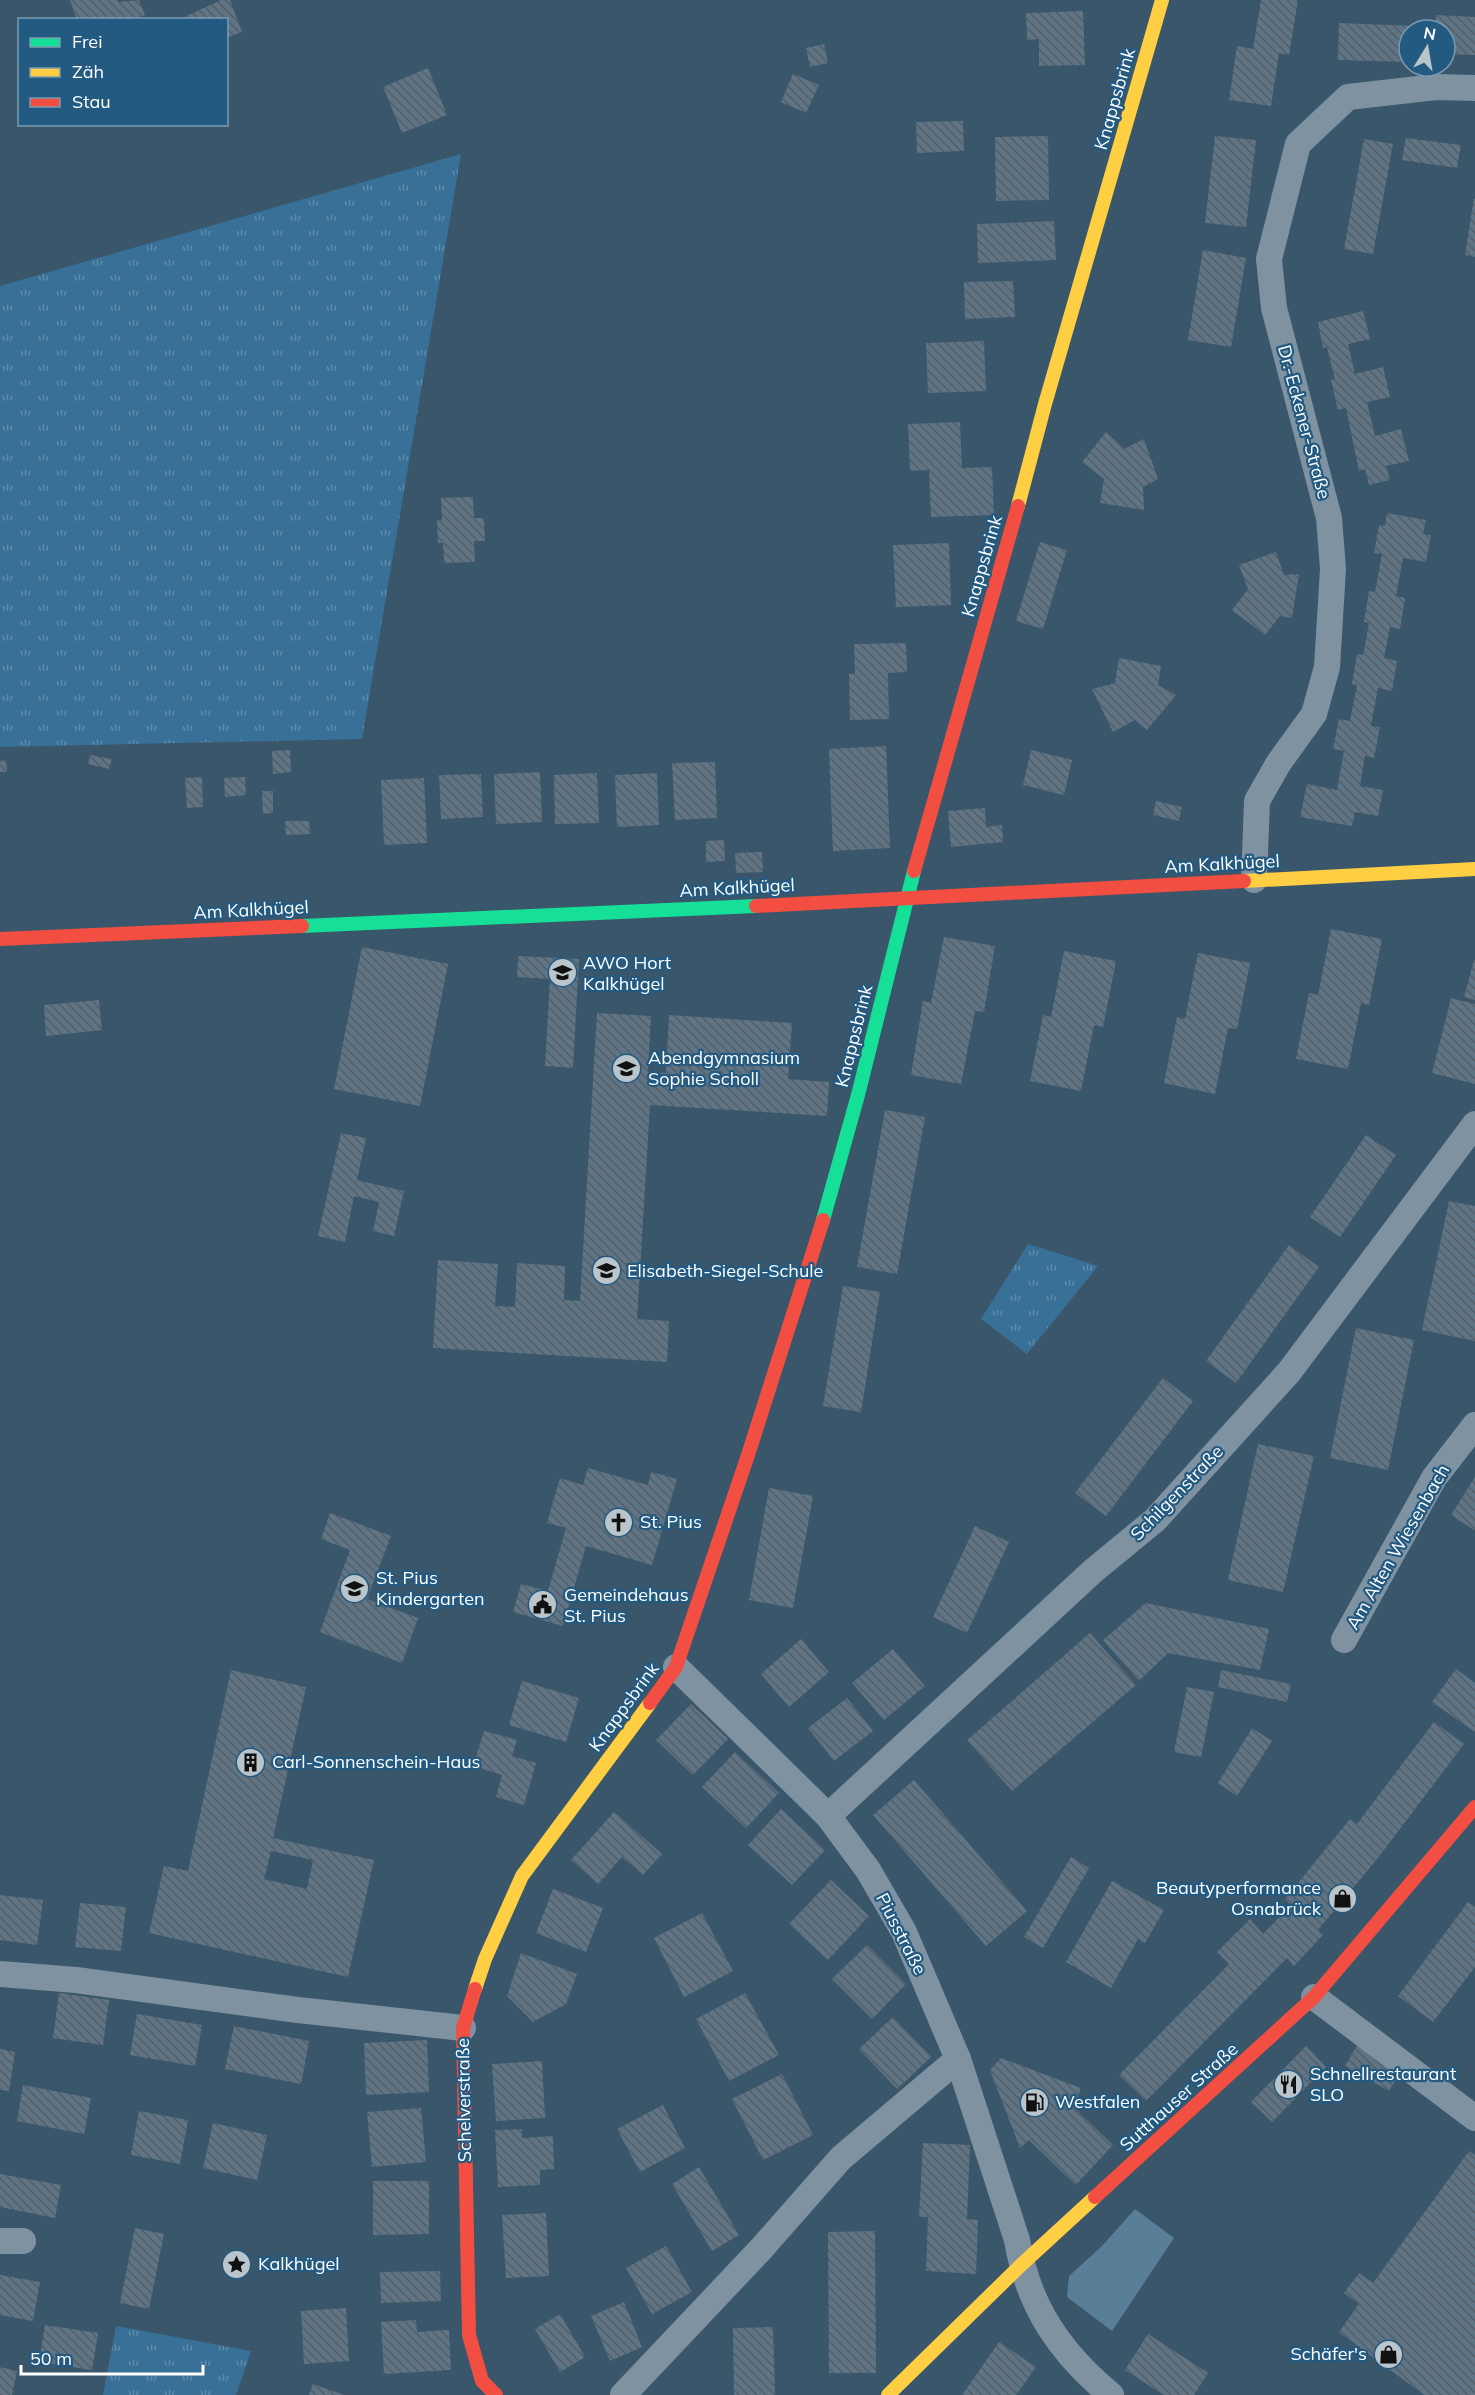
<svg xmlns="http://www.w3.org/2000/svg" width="1475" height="2395" font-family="Mulish,sans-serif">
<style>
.grass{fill:url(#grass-tufts)}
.water{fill:#587e98}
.building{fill:url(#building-back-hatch);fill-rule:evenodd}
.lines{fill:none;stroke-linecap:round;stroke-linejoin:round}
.street{stroke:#7f92a1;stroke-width:26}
.fast{stroke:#16e098;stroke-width:14}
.slow{stroke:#ffcf43;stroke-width:14}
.jam{stroke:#f24e42;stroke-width:14}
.labels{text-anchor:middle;stroke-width:4.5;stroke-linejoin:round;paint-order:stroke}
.street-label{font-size:18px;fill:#fff;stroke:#235a81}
.poi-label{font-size:18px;fill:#fff;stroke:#235a81;text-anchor:start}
</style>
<defs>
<pattern id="grass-tufts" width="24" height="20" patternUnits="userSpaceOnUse" patternTransform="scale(1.5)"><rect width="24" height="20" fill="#387097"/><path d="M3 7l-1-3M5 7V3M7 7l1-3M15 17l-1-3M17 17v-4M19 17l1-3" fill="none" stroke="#608dac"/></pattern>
<pattern id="building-back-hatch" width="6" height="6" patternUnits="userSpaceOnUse" patternTransform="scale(1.5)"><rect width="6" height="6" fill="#5f7585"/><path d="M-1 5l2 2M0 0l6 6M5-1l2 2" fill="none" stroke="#555e66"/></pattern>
</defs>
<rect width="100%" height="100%" fill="#39566b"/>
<g class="grass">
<polygon points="461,154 362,739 0,747 0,286"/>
<polygon points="1028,1244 1098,1266 1027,1354 981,1319"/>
<polygon points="116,2326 251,2351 236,2395 103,2395"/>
</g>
<polygon class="water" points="1135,2209 1174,2238 1112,2331 1067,2297 1069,2276 1102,2246"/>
<g class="building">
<polygon points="70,0 118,0 118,2 139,0 145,15 132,20 77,20"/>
<polygon points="221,0 230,0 242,32 226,38 226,20 178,20"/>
<polygon points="1261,0 1298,0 1289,55 1279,53 1271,106 1229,100 1237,46 1253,49"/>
<polygon points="1083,11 1085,65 1039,66 1039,39 1027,40 1026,13"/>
<polygon points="1436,15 1475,17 1475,55 1445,54 1445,30 1436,30"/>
<polygon points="1339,23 1415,26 1415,30 1409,30 1409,62 1338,60"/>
<polygon points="824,44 828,63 810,67 806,48"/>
<polygon points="428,68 447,115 402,133 383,87"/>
<polygon points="793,74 819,85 806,113 781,102"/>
<polygon points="963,121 964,151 917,153 916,122"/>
<polygon points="1048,136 1049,200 996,201 995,137"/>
<polygon points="1215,136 1256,140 1246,227 1205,223"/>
<polygon points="1406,138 1461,145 1457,168 1402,160"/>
<polygon points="1364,139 1393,144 1373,254 1344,249"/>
<polygon points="1474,198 1475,199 1475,257 1465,255"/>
<polygon points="1054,221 1056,260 978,263 977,224"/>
<polygon points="1203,250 1246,258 1231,347 1188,340"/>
<polygon points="1013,281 1015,317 965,319 964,282"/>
<polygon points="1363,311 1370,339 1348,344 1355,374 1383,367 1390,397 1367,402 1375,436 1401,429 1409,461 1386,466 1390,480 1369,485 1365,469 1359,471 1346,408 1338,410 1331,380 1335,379 1332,368 1327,347 1323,348 1318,322"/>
<polygon points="984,341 986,391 928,393 926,343"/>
<polygon points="960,422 962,468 992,467 994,515 931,517 929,470 910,471 908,424"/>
<polygon points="1106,432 1124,449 1144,439 1158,479 1143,487 1144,510 1100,503 1104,479 1082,462"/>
<polygon points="473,497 474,518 484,518 485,541 474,541 475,562 444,563 443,543 438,543 437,520 442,520 441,498"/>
<polygon points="1387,513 1426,520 1423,534 1431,535 1426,562 1403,558 1396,596 1405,598 1400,629 1390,627 1384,658 1397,661 1392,691 1378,688 1371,726 1380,727 1374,758 1365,756 1360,786 1383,790 1378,816 1355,812 1352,826 1300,817 1307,784 1337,790 1344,751 1333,749 1339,719 1350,721 1357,685 1352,684 1357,654 1363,655 1369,623 1364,622 1369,591 1375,592 1382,554 1374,553 1379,525 1385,526"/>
<polygon points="1040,542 1067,550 1043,629 1016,621"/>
<polygon points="949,543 951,605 896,607 893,545"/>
<polygon points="1276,552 1284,575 1299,574 1292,618 1280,616 1265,635 1232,610 1248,589 1239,565"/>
<polygon points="906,643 907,672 888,673 889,719 850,720 849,674 855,674 854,644"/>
<polygon points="1119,658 1161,666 1158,685 1176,695 1147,730 1135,720 1113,732 1092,689 1115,683"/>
<polygon points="886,746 890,848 833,851 829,749"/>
<polygon points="290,750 291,772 273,774 272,751"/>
<polygon points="1031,750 1072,760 1064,795 1023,785"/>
<polygon points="90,755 112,759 109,769 88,764"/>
<polygon points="6,760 7,772 0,772 0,761"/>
<polygon points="715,762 717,818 675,820 672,763"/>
<polygon points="540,772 542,822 496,824 494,774"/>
<polygon points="597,773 599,823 555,824 554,775"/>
<polygon points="657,773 659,825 617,827 615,775"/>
<polygon points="481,774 483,817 441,819 439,775"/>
<polygon points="202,777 203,807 187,808 185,778"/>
<polygon points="245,777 246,795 225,797 224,778"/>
<polygon points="424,778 427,843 384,845 381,780"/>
<polygon points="262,791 273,791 273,813 263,814"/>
<polygon points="1156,801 1182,807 1179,821 1153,815"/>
<polygon points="985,808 986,827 1002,825 1003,842 951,847 948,811"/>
<polygon points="285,821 309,821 310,834 286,835"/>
<polygon points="724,840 725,861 706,862 706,841"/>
<polygon points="762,852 763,872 736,873 735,853"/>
<polygon points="1331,929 1382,939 1369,1005 1361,1003 1348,1069 1296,1059 1309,993 1318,995"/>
<polygon points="944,937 995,946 984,1012 975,1011 961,1084 911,1075 923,1001 931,1003"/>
<polygon points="362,947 448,964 420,1106 334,1089"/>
<polygon points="1064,951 1116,961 1103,1027 1094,1025 1081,1091 1030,1081 1043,1015 1051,1017"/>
<polygon points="1198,953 1250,963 1237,1029 1228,1028 1215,1094 1164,1083 1177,1017 1185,1019"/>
<polygon points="518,956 579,959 573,1068 545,1066 550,979 517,977"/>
<polygon points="1474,960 1475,960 1475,1000 1464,997"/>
<polygon points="1451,998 1475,1004 1475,1084 1432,1073"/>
<polygon points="99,1000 102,1030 46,1036 44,1005"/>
<polygon points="597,1013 651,1016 648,1072 666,1073 669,1015 792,1023 788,1079 829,1082 827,1116 650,1105 637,1319 669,1321 667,1362 433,1348 438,1260 498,1264 495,1306 515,1307 517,1263 565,1266 564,1300 580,1301"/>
<polygon points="885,1110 925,1117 897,1274 857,1267"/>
<polygon points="341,1133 366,1138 357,1180 404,1191 394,1236 373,1231 379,1202 354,1196 345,1242 318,1236"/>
<polygon points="1366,1135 1396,1155 1340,1237 1310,1217"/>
<polygon points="1449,1201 1475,1206 1475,1341 1422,1330"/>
<polygon points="1289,1245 1319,1267 1236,1383 1206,1361"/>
<polygon points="843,1286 880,1292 861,1412 823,1406"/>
<polygon points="1356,1328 1414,1340 1388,1470 1330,1458"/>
<polygon points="1163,1378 1193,1401 1106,1516 1075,1493"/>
<polygon points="1258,1444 1314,1456 1283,1592 1228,1580"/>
<polygon points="588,1468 648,1485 651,1472 677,1479 652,1565 586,1546 563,1626 513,1612 521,1584 548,1591 566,1528 547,1523 560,1478 583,1485"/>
<polygon points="1475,1477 1475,1528 1474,1530 1451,1515"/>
<polygon points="769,1488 813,1496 793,1608 749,1600"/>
<polygon points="330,1513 391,1536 367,1599 418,1618 402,1663 320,1632 350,1550 321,1539"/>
<polygon points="975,1526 1009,1542 967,1633 933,1617"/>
<polygon points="1146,1603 1269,1629 1260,1670 1168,1653 1139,1681 1103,1640"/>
<polygon points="1090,1633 1136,1685 1012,1791 967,1740"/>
<polygon points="801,1639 829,1672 789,1707 761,1674"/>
<polygon points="893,1649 925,1686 884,1720 852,1683"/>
<polygon points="1456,1669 1475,1683 1475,1732 1432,1702"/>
<path d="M231,1670L306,1687L273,1838L374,1860L348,1977L149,1933L164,1866L188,1871ZM271,1851L313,1860L307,1889L264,1879Z"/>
<polygon points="1221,1670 1291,1684 1287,1702 1218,1687"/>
<polygon points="522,1681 579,1698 566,1742 509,1725"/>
<polygon points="1187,1687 1214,1692 1201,1757 1174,1752"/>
<polygon points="847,1698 873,1731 834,1761 808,1728"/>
<polygon points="691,1704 728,1739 693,1775 656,1740"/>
<polygon points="1434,1722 1464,1744 1378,1858 1318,1930 1323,1935 1294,1966 1287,1958 1146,2101 1119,2075 1229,1964 1217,1952 1250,1919 1263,1934 1291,1905 1285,1899 1350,1819 1357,1824"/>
<polygon points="1252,1728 1272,1741 1237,1796 1218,1783"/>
<polygon points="484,1731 517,1740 512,1756 536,1763 524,1805 496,1797 502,1775 473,1766"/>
<polygon points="735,1752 779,1793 746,1828 702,1787"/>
<polygon points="914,1780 1027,1911 986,1946 873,1815"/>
<polygon points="781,1809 825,1850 792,1885 748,1845"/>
<polygon points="614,1812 662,1854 643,1875 622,1857 598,1884 571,1860"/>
<polygon points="1071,1857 1089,1868 1043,1948 1024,1937"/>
<polygon points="831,1880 869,1916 828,1960 789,1924"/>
<polygon points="1112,1881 1164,1910 1145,1943 1138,1939 1111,1988 1066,1962"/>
<polygon points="553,1889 603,1908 586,1952 536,1933"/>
<polygon points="0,1895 43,1900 37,1945 0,1940"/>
<polygon points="1468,1902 1475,1907 1475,1967 1433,2022 1398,1996"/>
<polygon points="80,1903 126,1907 121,1951 75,1947"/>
<polygon points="702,1913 733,1971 684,1997 654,1938"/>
<polygon points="867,1945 906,1984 872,2019 832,1979"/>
<polygon points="521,1953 577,1974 566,2004 533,2022 507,1996"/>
<polygon points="59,1993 109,2000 103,2045 53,2038"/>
<polygon points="745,1993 779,2055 729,2081 696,2019"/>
<polygon points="137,2014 202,2025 195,2066 130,2055"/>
<polygon points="893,2017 931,2057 897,2089 859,2049"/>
<polygon points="234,2026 309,2041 301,2084 225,2069"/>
<polygon points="427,2040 429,2092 366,2095 364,2043"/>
<polygon points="1357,2045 1401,2071 1389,2091 1345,2066"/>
<polygon points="1306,2046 1326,2067 1272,2122 1251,2102"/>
<polygon points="0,2049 15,2052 9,2091 0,2090"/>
<polygon points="1001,2058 1081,2088 1075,2104 1069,2098 1066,2100 1113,2145 1076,2185 1029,2140 1020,2148 990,2070"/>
<polygon points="542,2061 545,2118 496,2121 492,2064"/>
<polygon points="782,2074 813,2135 763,2160 732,2099"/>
<polygon points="23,2085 91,2098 84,2134 17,2121"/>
<polygon points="663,2105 685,2148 640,2172 617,2129"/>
<polygon points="421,2108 426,2162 372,2167 367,2112"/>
<polygon points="139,2111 188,2120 180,2164 131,2155"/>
<polygon points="213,2123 267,2135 257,2180 203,2168"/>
<polygon points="522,2129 522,2138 553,2136 554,2169 540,2170 540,2185 498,2187 495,2130"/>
<polygon points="923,2143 970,2145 967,2219 978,2220 976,2274 926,2271 928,2217 919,2217"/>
<polygon points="1469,2151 1475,2155 1475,2395 1424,2395 1339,2332 1359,2304 1344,2293 1359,2273 1373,2283"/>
<polygon points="699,2167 739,2235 712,2251 672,2184"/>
<polygon points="0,2174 61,2185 55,2218 0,2207"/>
<polygon points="373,2181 429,2181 429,2234 373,2235"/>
<polygon points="546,2213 549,2276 506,2278 502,2215"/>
<polygon points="135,2228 164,2234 149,2309 120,2303"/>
<polygon points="875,2231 876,2373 829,2373 828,2232"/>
<polygon points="666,2246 692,2292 652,2314 626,2268"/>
<polygon points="440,2271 441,2301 381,2303 380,2272"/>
<polygon points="0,2275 40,2282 33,2321 0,2315"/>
<polygon points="624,2302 642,2347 610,2361 591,2316"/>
<polygon points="346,2308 349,2361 304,2364 301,2311"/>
<polygon points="560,2314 585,2357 560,2372 535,2329"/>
<polygon points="416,2320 417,2332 449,2330 451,2370 384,2374 381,2322"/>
<polygon points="45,2325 98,2333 92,2370 39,2362"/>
<polygon points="773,2327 775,2395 734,2395 733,2328"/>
<polygon points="1148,2334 1208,2373 1194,2395 1164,2395 1125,2370"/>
<polygon points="999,2342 1036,2367 1016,2395 962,2395"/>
<polygon points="0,2367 17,2371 12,2395 0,2395"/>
<polygon points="313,2384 344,2395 309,2395"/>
</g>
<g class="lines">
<g class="street">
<polyline points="1254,880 1257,801 1278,764 1314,714 1327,667 1333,569 1329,518 1274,308 1269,259 1298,144 1348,97 1436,87 1475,88"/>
<polyline points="1344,1640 1434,1478 1475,1425"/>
<path d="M676,1667L828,1816L868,1870L904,1932L958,2059L1017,2240C1028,2306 1060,2353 1111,2395"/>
<polyline points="828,1816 1093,1571 1155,1520 1289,1372 1475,1124"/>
<polyline points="0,1974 76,1980 298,2010 463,2028"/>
<polyline points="1314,1997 1475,2118"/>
<polyline points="0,2241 23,2241"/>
<polyline points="623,2395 761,2249 841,2158 958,2059"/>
</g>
<g class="fast">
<polyline points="302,926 756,906"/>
<polyline points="823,1220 858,1095 914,871"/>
</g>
<g class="slow">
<polyline points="1018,506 1045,404 1162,0"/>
<polyline points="1244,881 1475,869"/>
<polyline points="475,1989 485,1959 522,1876 650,1703"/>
<polyline points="888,2395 1021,2265 1095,2197"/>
</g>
<g class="jam">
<polyline points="914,871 1018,506"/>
<polyline points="756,906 1244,881"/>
<polyline points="0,939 302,926"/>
<polyline points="650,1703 676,1667 748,1455 823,1220"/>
<polyline points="475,1989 463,2028 469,2335 482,2381 496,2395"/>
<polyline points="1095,2197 1314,1997 1475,1807"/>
</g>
</g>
<defs>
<symbol id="school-disc" viewBox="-11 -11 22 22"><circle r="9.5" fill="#bac4cb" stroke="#235a81"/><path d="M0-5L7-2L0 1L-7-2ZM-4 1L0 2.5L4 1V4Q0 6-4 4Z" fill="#111"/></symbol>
<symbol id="church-disc" viewBox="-11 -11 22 22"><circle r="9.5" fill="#bac4cb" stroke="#235a81"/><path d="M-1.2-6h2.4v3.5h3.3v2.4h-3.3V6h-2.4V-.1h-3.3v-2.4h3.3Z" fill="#111"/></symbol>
<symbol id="civic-disc" viewBox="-11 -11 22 22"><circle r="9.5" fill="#bac4cb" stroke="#235a81"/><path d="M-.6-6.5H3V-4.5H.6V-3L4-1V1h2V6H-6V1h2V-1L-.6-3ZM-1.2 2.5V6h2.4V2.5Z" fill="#111"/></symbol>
<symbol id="building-disc" viewBox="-11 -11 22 22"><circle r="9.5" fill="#bac4cb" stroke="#235a81"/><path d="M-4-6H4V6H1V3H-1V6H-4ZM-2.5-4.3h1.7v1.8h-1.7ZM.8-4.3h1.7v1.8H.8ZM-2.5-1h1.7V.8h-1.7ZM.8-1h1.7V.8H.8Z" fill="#111"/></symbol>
<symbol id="shop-disc" viewBox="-11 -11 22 22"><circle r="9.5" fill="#bac4cb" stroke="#235a81"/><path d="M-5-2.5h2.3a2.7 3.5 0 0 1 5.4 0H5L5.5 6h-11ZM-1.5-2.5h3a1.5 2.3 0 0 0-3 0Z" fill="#111"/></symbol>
<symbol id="restaurant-disc" viewBox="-11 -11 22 22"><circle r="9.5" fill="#bac4cb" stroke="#235a81"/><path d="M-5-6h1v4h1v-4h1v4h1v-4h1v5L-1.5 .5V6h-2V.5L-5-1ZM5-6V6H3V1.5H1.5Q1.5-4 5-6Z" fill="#111"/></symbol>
<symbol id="fuel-disc" viewBox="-11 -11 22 22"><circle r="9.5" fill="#bac4cb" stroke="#235a81"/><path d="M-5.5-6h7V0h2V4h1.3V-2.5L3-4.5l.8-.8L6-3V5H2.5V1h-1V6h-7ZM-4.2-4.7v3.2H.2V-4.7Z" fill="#111"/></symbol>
<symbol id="sight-disc" viewBox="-11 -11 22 22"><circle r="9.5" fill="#bac4cb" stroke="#235a81"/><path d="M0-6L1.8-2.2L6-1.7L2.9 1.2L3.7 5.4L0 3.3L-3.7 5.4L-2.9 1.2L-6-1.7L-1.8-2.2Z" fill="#111"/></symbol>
</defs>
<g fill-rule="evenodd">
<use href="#school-disc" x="546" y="956" width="33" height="33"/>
<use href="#school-disc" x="610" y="1052" width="33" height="33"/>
<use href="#school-disc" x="590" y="1254" width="33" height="33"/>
<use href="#church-disc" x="602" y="1506" width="33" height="33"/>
<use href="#school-disc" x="338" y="1572" width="33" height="33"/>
<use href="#civic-disc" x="526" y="1588" width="33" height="33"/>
<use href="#building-disc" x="234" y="1746" width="33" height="33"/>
<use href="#shop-disc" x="1326" y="1882" width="33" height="33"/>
<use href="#restaurant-disc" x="1272" y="2068" width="33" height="33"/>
<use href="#fuel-disc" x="1018" y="2086" width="33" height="33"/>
<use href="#sight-disc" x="220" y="2248" width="33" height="33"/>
<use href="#shop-disc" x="1372" y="2338" width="33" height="33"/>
</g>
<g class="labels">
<g class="street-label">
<text transform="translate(1115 99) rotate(-74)" y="6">Knappsbrink</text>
<text transform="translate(1304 422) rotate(75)" y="6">Dr.-Eckener-Straße</text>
<text transform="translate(982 566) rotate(-74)" y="6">Knappsbrink</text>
<text transform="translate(1222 864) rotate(-3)" y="6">Am Kalkhügel</text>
<text transform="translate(737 888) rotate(-3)" y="6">Am Kalkhügel</text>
<text transform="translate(251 910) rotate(-3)" y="6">Am Kalkhügel</text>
<text transform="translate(854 1036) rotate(-76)" y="6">Knappsbrink</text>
<text transform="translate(1177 1493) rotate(-46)" y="6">Schilgenstraße</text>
<text transform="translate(1398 1547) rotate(-60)" y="6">Am Alten Wiesenbach</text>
<text transform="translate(624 1707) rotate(-54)" y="6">Knappsbrink</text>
<text transform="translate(901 1934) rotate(63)" y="6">Piusstraße</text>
<text transform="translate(1179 2097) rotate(-42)" y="6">Sutthauser Straße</text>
<text transform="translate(464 2100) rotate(-91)" y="6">Schelverstraße</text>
</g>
<g class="poi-label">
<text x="583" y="969">AWO Hort<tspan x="583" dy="21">Kalkhügel</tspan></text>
<text x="648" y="1064">Abendgymnasium<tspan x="648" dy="21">Sophie Scholl</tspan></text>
<text x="627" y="1277">Elisabeth-Siegel-Schule</text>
<text x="640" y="1528">St. Pius</text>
<text x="376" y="1584">St. Pius<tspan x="376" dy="21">Kindergarten</tspan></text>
<text x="564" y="1601">Gemeindehaus<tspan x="564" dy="21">St. Pius</tspan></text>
<text x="272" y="1768">Carl-Sonnenschein-Haus</text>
<text x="1321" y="1894" text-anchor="end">Beautyperformance<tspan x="1321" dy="21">Osnabrück</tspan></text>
<text x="1310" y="2080">Schnellrestaurant<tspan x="1310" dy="21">SLO</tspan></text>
<text x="1055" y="2108">Westfalen</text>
<text x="258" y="2270">Kalkhügel</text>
<text x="1367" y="2360" text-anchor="end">Schäfer's</text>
</g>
</g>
<rect x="18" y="18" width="210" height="108" fill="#235a81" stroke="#7b9cb3" stroke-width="1.5"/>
<rect x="30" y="38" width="30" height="9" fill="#16e098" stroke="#7b9cb3" stroke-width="1.5"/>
<text x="72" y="48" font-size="18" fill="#ffffff">Frei</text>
<rect x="30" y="68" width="30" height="9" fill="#ffcf43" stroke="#7b9cb3" stroke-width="1.5"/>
<text x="72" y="78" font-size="18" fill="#ffffff">Zäh</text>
<rect x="30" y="98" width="30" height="9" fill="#f24e42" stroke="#7b9cb3" stroke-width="1.5"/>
<text x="72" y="108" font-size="18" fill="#ffffff">Stau</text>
<g transform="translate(1427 48) rotate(11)"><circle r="28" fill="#235a81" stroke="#7b9cb3" stroke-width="1.5"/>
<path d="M0-4.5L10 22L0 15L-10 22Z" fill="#bac4cb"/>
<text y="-9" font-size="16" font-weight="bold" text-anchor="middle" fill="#ffffff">N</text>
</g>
<path d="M21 2365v9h182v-9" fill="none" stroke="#ffffff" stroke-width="3"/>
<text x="30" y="2365" font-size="18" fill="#ffffff" stroke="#235a81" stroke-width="4.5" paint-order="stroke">50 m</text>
</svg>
